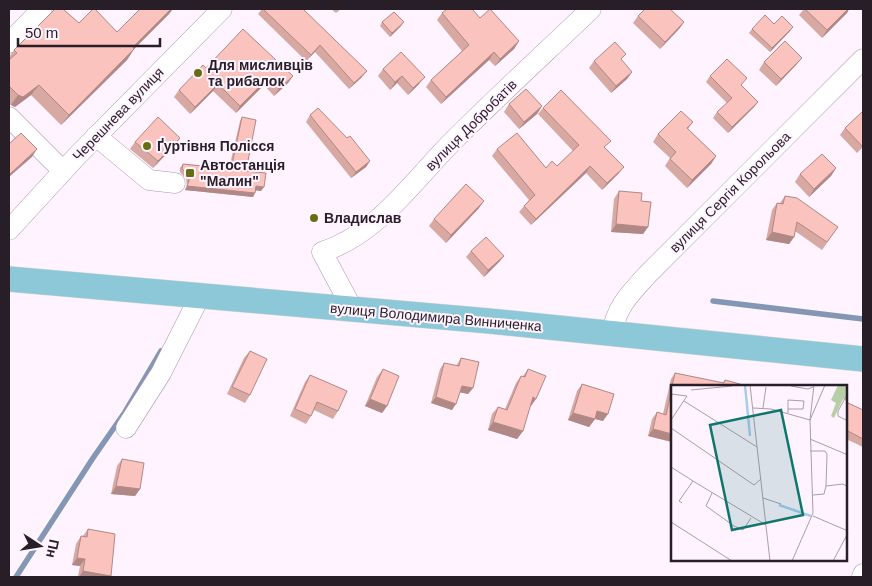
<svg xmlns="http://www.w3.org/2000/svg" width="872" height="586" font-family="Helvetica,sans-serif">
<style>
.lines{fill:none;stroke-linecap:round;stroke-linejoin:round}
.stream{stroke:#8397b4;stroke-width:5.5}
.minor-casing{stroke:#ad95ad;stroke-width:21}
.major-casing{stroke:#d8d6d8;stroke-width:26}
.minor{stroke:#fff;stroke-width:20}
.major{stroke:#8dc8d9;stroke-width:25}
.wall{fill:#d8a8a3}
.shaded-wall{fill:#b08885}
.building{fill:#fbc3be;stroke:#b08885}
.poi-dot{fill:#676d12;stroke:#fef3fe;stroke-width:2}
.labels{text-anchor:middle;stroke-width:4;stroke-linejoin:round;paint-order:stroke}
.poi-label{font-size:14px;font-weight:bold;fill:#281e28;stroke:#fef3fe;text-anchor:start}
.street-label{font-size:14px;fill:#281e28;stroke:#fef3fe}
.inset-river{fill:none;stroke:#aacbf0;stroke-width:2.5}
.inset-road{fill:none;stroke:#a89ea8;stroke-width:1}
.view{fill:#0f766e;fill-opacity:0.15;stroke:#0f766e;stroke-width:2.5}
.inset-edge{fill:none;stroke:#281e28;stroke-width:2.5}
</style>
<rect width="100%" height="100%" fill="#fef3fe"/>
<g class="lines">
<g class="stream">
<polyline points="713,301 863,319"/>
<polyline points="16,577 93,458 125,412 161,351"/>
</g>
<defs>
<g id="minor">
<polyline points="9,43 42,9"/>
<polyline points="9,117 63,171"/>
<polyline points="96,136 149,180 175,183"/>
<polyline points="9,230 76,157 222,9"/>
<path d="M353,310L322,252C379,234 415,178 456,138C500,94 546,52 591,9"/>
<path d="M612,334C616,307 629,295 647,275L863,59"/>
<polyline points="126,428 161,373 200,296"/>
<polyline points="862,577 863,574"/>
</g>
<polyline id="major" points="9,279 489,321 863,359"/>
</defs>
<use href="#minor" class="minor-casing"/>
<use href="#major" class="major-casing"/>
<use href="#minor" class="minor"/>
<use href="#major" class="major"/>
</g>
<g class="wall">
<polygon points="262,9 303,9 362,77 349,89 315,52 306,61 258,14"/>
<polygon points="331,9 341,9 336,13"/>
<polygon points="804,9 849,9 847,13 822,38 799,15"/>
<polygon points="442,13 480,18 519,41 514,49 495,66 489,60 441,104 426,87 431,80 462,51 437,20"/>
<polygon points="169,14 134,49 127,60 61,125 31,95 15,107 9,104 9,57 14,50 79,23 117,32"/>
<polygon points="638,16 684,22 679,29 660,49 633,23"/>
<polygon points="382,22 401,26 390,37 380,26"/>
<polygon points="774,24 793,27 790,31 770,52 749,33 752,29"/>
<polygon points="401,52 419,84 408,95 397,83 390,90 378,76 383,69"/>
<polygon points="802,58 796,65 776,86 759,70 764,62"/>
<polygon points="594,61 632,72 627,79 611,93 589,68"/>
<polygon points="206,68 293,76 288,83 274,96 264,85 236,113 213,91 190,114 174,97 179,90"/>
<polygon points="710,76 741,86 758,102 754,107 728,133 713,118 717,112 727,103 706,82"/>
<polygon points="509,104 542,106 537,114 519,129 504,112"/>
<polygon points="543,108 605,148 619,173 602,190 586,173 531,225 519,212 529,200 492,156 497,149 546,168 557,166 573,151 538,114"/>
<polygon points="863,111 863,147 857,153 840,135 845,128"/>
<polygon points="310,115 370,161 366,167 351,178 306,122"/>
<polygon points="242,117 246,171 261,191 256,190 253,197 185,190 187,185 186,179 180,172 180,168 183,164 229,169 240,121"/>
<polygon points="693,122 688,129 716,156 711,164 687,188 665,166 670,158 653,142 658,134"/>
<polygon points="180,138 175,145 153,168 130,149 135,142"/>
<polygon points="836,168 831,176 809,197 795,182 800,174"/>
<polygon points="619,191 641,201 648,227 643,234 611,232 614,199"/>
<polygon points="785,196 838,227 822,250 795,231 794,237 789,244 766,240 772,210 777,203 780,203"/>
<polygon points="479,208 446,243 429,226 434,219"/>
<polygon points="471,251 504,256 499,262 484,277 466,257"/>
<polygon points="250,351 250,395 245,403 227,394 244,358"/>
<polygon points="461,358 473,388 468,394 460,392 452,410 431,403 440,369 444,363 456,366"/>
<polygon points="383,369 387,406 382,413 365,406 377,377"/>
<polygon points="528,369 531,406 530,406 523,431 517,439 488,430 492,414 498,407 505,409 516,383 521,376 523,376"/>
<polygon points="675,373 722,383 725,380 747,386 672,386 672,442 648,436 652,419 657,412 663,414 671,379"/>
<polygon points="310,375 338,411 333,419 314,410 311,416 306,424 290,416 305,382"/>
<polygon points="582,384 603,421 595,419 589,427 568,420 577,391"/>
<polygon points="846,402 863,410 863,447 846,439"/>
<polygon points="122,459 140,489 135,496 111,494 117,466"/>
<polygon points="88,529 109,577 78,577 80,566 72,565 76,544 81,536 83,536"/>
</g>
<g class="shaded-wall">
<polygon points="171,9 173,9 169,14 125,58 133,47"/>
<polygon points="848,9 849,9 847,13 822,38 827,30"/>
<polygon points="404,22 401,26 390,37 392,33"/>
<polygon points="684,22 679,29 660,49 665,42"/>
<polygon points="793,27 790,31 770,52 772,48"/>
<polygon points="519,41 514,49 495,66 500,59"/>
<polygon points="320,45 315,52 306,61 311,55"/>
<polygon points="134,49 127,60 61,125 69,115"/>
<polygon points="494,52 489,60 441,104 446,97"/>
<polygon points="802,58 796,65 776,86 781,79"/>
<polygon points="367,71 362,77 349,89 354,83"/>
<polygon points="632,72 627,79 611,93 616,86"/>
<polygon points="293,76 288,83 274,96 279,89"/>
<polygon points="402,76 397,83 390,90 395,82"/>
<polygon points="425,77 419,84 408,95 413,88"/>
<polygon points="268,78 264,85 236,113 240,106"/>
<polygon points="218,84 213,91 190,114 195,107"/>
<polygon points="39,85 31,95 15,107 11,105 18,95"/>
<polygon points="758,102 754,107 728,133 732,127"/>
<polygon points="542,106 537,114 519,129 524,122"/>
<polygon points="180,138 175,145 153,168 158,161"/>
<polygon points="37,149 32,157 9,177 10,174"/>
<polygon points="716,156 711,164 687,188 692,180"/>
<polygon points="370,161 366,167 351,178 356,172"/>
<polygon points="590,166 586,173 531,225 536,219"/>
<polygon points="624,167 619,173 602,190 607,183"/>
<polygon points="836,168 831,176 809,197 814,189"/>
<polygon points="187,186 255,193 253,197 185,190"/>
<polygon points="256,186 264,187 261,191 253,190"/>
<polygon points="484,201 479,208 446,243 451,235"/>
<polygon points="616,224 648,227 643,234 611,232"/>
<polygon points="772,232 794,237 789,244 766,240"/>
<polygon points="504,256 499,262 484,277 488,270"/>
<polygon points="462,386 473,388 468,394 458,392"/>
<polygon points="436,397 456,404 452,410 431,403"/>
<polygon points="533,397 536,399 531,406 528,404"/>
<polygon points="370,399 387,406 382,413 365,406"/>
<polygon points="597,411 608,414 603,421 592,418"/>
<polygon points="573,413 595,419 589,427 568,420"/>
<polygon points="493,422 523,431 517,439 488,430"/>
<polygon points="653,429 672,434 672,442 648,436"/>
<polygon points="116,486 140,489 135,496 111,494"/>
<polygon points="77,558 85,559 80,566 72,565"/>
<polygon points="83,571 111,576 109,577 79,577"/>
</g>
<g class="building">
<polygon points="55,9 63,9 79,23 93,9 95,9 117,32 140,9 171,9 133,47 134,49 69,115 39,85 23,97 18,95 9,86 9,60 17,53 14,50"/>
<polygon points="263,9 303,9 367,71 354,83 320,45 311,55"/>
<polygon points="447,9 472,9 480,18 490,9 519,41 500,59 494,52 446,97 431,80 469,45 442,13"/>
<polygon points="645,9 670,9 684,22 665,42 638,16"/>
<polygon points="805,9 848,9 827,30"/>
<polygon points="394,12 404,22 392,33 382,22"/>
<polygon points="765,15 774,24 782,16 793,27 772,48 752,29"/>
<polygon points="243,29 293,76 279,89 268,78 240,106 218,84 195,107 179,90 203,65 206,68"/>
<polygon points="785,41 802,58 781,79 764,62"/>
<polygon points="615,42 626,54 621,59 632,72 616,86 594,61"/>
<polygon points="401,52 425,77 413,88 402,76 395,82 383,69"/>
<polygon points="727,59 747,78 741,85 758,102 732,127 717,112 732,98 710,76"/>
<polygon points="526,89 542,106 524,122 509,104"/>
<polygon points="561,90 611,141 604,147 624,167 607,183 590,166 536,219 524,206 535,195 497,149 517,133 546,168 552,161 557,166 579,145 543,108"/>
<polygon points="318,108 347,138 350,136 370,161 356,172 310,115"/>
<polygon points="681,111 693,122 687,128 716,156 692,180 670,159 676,152 658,134"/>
<polygon points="863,111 863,145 862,146 845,128"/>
<polygon points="158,117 180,138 158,161 135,142"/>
<polygon points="242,117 256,120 246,171 266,173 264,187 256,186 255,193 187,186 189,181 189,175 182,169 183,164 231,169"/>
<polygon points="21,133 37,149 10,174 9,173 9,144"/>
<polygon points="822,154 836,168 814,189 800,174"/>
<polygon points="466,184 484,201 451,235 434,219"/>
<polygon points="619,191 642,193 641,201 651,202 648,227 616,224"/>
<polygon points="785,196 797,198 838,227 827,242 797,222 794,237 772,232 777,203 783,204"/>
<polygon points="486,237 504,256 488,270 471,251"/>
<polygon points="250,351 267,359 250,395 232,387"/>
<polygon points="461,358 479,362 473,388 462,386 456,404 436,397 444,363 459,366"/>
<polygon points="383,369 399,376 387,406 370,399"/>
<polygon points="528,369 546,376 536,399 533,397 523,431 493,422 498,407 507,410 521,376 525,377"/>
<polygon points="675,373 724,383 725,380 747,386 672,386"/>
<polygon points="310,375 347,391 338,411 317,402 311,416 295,409"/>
<polygon points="582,384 614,394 608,414 597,411 595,419 573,413"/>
<polygon points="672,388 672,434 653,429 657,412 666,415"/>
<polygon points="846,402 863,410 863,439 846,430"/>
<polygon points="122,459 144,463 140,489 116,486"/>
<polygon points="88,529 115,534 111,576 83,571 85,559 77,558 81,536 87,537"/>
</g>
<g class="poi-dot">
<circle cx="198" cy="73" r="5"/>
<circle cx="147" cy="146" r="5"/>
<rect x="185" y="168" width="10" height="10" rx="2.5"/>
<circle cx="314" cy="218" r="5"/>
</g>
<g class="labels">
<g class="poi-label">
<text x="208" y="70">Для мисливців<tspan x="208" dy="16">та рибалок</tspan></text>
<text x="157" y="151">Ґуртівня Полісся</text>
<text x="200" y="170">Автостанція<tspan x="200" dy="16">"Малин"</tspan></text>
<text x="324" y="223">Владислав</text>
</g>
<g class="street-label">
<text transform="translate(118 114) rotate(-46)" y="5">Черешнева вулиця</text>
<text transform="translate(471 125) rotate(-45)" y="5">вулиця Добробатів</text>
<text transform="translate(730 192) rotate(-45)" y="5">вулиця Сергія Корольова</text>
<text transform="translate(436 317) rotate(5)" y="5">вулиця Володимира Винниченка</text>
</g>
</g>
<g transform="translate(671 385)">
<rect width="176" height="176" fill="#fef3fe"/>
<path d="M167,0H176V16L172,14L163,33L160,31L165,18L160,15Z" fill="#b8cea6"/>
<path class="inset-river" d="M74,0L79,51M108,120L140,131"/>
<path class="inset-road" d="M79,0L99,176M120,1L137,4L142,2M20,5L61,1M177,8L167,26V31L177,36M0,9L16,11L0,35M13,16L86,62M82,23L100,24L139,35L154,0M92,23L95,2M117,28V24H132L133,16L117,15V24M0,43L83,100L90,94M139,54L177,70M139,66H154L156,69L155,101L172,99L177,102M0,82L22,96M41,108L35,121L63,141L72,145L80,133M142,110L153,109L155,101M92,113L110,119M11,118L8,116L22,96L95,140M142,131L177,146M0,137L61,176M121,176L142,128L139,35L143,0M162,176L177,148"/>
<path class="view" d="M110,25L132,130L61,145L39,40Z"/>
<rect width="176" height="176" class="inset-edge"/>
</g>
<rect width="872" height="586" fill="none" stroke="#281e28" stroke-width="20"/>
<g transform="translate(40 546) rotate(102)" stroke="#fef3fe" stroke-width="4" paint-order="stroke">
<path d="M0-4L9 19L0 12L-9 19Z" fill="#281e28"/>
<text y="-8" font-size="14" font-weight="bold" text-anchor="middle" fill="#281e28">Пн</text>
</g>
<path d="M18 38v8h142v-8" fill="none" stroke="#281e28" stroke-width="2.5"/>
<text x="25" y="38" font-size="15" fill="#281e28" stroke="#fef3fe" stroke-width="4" paint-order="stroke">50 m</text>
</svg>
